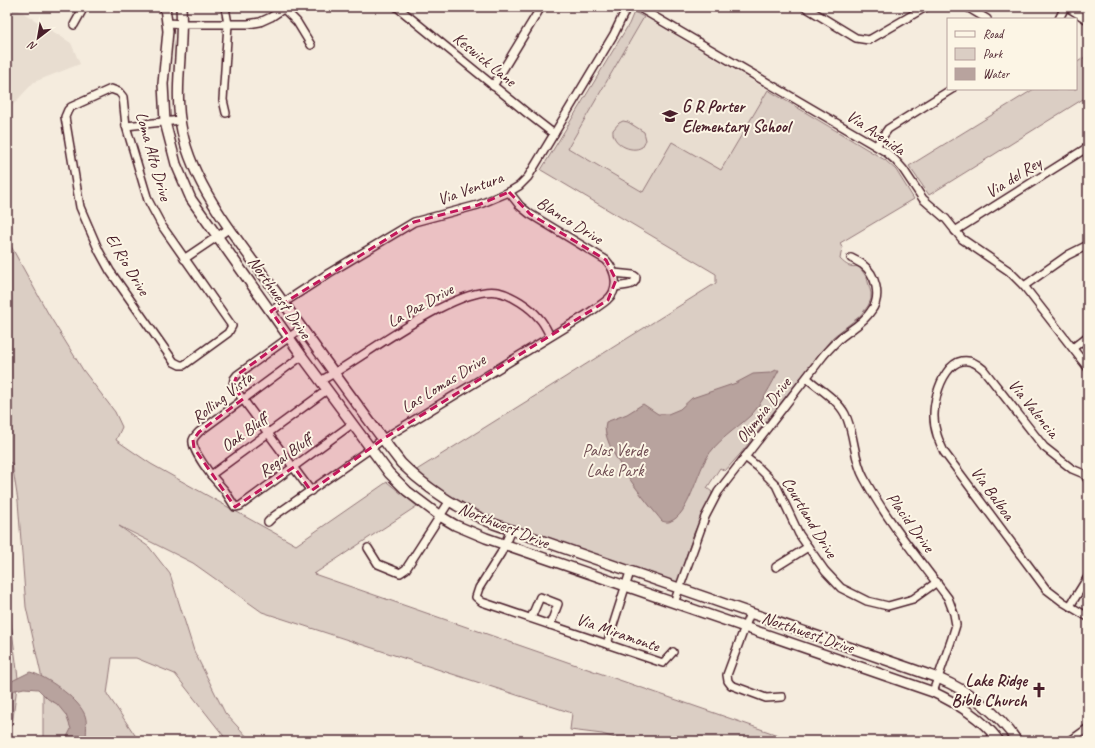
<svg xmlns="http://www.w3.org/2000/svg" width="1095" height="748" font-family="Caveat,sans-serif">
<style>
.built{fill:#e8ddd0}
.green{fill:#dbcec4;stroke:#927678}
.water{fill:#b8a39e;stroke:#8c6e70}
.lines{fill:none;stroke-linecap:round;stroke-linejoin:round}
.minor-casing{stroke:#4a1f2b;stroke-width:10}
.major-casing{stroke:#4a1f2b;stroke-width:12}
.minor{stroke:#fcf5e5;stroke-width:7}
.major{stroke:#fcf5e5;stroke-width:9}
.marked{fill:#c2185b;fill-opacity:0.2;stroke:#c2185b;stroke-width:3;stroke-dasharray:8 5;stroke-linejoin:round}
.labels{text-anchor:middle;stroke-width:4;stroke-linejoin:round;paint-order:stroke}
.street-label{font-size:17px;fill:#4a1f2b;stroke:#fcf5e5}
.poi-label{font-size:17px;font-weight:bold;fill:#4a1f2b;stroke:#fcf5e5;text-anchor:start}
.park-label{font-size:17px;fill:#6e4b51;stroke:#fcf5e5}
</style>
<rect width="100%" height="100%" fill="#f5ecde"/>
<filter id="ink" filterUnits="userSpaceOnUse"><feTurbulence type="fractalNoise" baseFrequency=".025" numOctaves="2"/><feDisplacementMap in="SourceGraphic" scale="8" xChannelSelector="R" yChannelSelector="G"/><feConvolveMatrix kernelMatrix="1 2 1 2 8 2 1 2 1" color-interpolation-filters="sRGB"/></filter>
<g filter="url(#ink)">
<g class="built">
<polygon points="7,7 14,7 71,43 80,64 34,82 7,111"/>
<polygon points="644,17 768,90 721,171 643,192 568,148"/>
</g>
<g class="green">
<path d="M 634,12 L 644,17 L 568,148 L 643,192 L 672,142 L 721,170 L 768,90 L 885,160 L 896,170 L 914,199 L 840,243 L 842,248 L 840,259 C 846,265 850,268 859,266 L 867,278 L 871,293 L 871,299 L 868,306 L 860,316 L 833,337 L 741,453 L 725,471 L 720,468 L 707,488 L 712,492 L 711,497 L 694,533 L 678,581 L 671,583 L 500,523 L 463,507 L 433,488 L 415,471 L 716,283 L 716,274 L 541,170 L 629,24 Z"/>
<polygon points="1088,55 1088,96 929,195 909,166 1034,89 1076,89 1076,63"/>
<path d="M 623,121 L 628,122 L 644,132 L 646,140 L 642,147 C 631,154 611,143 613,130 L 619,123 Z"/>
<polygon points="7,239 49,315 83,370 115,412 122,427 116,440 151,464 296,545 387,482 417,506 314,574 795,741 625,741 602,734 570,730 572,713 262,612 193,563 119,526 149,547 170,574 194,651 225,713 251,741 226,741 223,735 175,674 136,658 112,658 107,694 139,741 43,741 43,683 26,607 18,501 12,463 7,463"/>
<polygon points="7,591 18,678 12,726 7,723"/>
</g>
<g class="water">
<path d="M 776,370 L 779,370 C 773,382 759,408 750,416 C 735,430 716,441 706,459 C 697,474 688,515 671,521 C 668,523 665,522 662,521 C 648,504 598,444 606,422 L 627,414 L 643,404 L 658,414 L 668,414 L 680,409 L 692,398 L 736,383 L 753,374 L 770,373 Z"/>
<path d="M 30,672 C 46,676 77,698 84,713 C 88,721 86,732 86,741 L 65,741 L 71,729 L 66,715 L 57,704 L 48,699 L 38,689 L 24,688 L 7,692 L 7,680 L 12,681 Z"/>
</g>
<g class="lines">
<defs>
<g id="minor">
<polyline points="225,7 228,24 223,100 226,113"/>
<polyline points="397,7 527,113 554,134"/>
<polyline points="638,7 886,152 895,160 903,169 923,199 946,219 962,239 1009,271 1024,286 1088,368"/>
<polyline points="805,7 856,38 869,40 926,7"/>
<polyline points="967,7 987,19"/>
<polyline points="284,9 297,22 311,45"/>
<polyline points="1059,19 1065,7"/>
<polyline points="168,23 183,24 248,24 260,22 271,17 286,7"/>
<polyline points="74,25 84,7"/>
<polyline points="493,86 541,7"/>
<polygon points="111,89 119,92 123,97 126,126 148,200 162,226 232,326 228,333 184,365 180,365 174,362 110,271 99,251 80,207 65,117 68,110 71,107"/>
<polyline points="126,126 181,120"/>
<polyline points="876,146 888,129 952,89"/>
<polyline points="955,231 1085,149 1088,149"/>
<polyline points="184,259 230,228"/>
<path d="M 614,273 L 633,275 L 636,277 C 636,287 623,285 615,287"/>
<polyline points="1024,286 1068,255 1088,245"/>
<polyline points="271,311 329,273 414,222 478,205 509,192 519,186 528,177 554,134 614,34 627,7"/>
<polyline points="302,328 237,375 234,379 233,386 311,491"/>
<polyline points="1073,348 1088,336"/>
<polyline points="1081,359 1088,354"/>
<path d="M 807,378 C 819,389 837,399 845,414 C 855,433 853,459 864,478 C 887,521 919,559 948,598 L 954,614 L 956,625 L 951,641 L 933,692"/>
<path d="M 320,381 C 361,360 456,284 498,292 C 512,295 530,307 539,318 C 544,323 547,330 550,336"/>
<polyline points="327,390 211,475 225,491 235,507 240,506 352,424"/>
<polyline points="745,457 758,467 776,485 799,534 825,571 841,588 867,601 888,606 913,599 937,582"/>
<path d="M 211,475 C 206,468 191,448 193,440 C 194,437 197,434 199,432 L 302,356"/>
<path d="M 1088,480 L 1084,474 L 1072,469 L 1044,447 L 983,369 C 952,341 933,391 934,417 C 934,430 939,441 944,452 L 1046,589 L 1063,602 L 1088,617"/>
<path d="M 268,522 L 274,516 L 370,449 L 383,439 L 586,315 C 593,310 601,305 607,300 C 620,289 616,271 606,260 L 530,214 L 520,206 L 509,192"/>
<polyline points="511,530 501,553 479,588 476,597 482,602 663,663 673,652"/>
<polyline points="368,548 378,564 400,573 406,569 449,502"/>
<polyline points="776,567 808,547"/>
<path d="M 674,603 L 705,517 L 718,492 L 823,356 C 828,350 833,345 838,340 C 849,330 863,324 871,311 C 882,297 876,274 862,264 C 859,262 855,260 851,258"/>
<polyline points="1070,606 1088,577"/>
<polyline points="750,613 727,675 728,681 731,685 766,698 782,697"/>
<polyline points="531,618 540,597 558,604 550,625"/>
<polyline points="607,644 630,572"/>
<polyline points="1070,741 1088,728"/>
</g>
<g id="major">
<path d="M 165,7 L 168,31 L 163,84 L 165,122 L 176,164 L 191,199 L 302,356 L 389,473 L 407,491 L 440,516 L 455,525 L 486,538 L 933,692 C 958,704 982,718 999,741"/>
<path d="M 181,7 C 184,48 173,90 182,131 C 195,193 247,251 283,302 C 322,356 360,410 401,463 C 429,491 458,509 494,524 L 938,678 C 971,692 997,712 1017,741"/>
<polyline points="1069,7 1088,19"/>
</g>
</defs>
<use href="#minor" class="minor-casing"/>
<use href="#major" class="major-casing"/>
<use href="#minor" class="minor"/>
<use href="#major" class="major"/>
</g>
</g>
<path class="marked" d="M 509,192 L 530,214 L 606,260 L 616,280 L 608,300 L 383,439 L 311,491 L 294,467 L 235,507 L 194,448 L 193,440 L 199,432 L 243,399 L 233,386 L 237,375 L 289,337 L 271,311 L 414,222 L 478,205 Z"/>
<defs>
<symbol id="school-bare" viewBox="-9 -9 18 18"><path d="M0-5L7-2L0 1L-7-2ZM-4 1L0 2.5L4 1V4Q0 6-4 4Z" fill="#4a1f2b" stroke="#fcf5e5" stroke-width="2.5" paint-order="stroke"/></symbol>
<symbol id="church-bare" viewBox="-9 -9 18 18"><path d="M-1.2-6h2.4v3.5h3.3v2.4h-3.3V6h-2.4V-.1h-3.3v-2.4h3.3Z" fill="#4a1f2b" stroke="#fcf5e5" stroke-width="2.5" paint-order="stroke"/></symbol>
</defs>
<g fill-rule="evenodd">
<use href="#school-bare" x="659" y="105" width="22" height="22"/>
<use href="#church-bare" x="1028" y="679" width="22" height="22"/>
</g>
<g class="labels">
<g class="street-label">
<text transform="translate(485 59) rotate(39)" y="6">Keswick Lane</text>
<text transform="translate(876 132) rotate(34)" y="6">Via Avenida</text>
<text transform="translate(154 156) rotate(74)" y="6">Loma Alto Drive</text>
<text transform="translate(1013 177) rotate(-32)" y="6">Via del Rey</text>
<text transform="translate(470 188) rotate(-20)" y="6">Via Ventura</text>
<text transform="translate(570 220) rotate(32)" y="6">Blanco Drive</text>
<text transform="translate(128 264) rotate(59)" y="6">El Rio Drive</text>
<text transform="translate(280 297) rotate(55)" y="6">Northwest Drive</text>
<text transform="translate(420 305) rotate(-29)" y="6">La Paz Drive</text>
<text transform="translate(443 383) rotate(-32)" y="6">Las Lomas Drive</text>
<text transform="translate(222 397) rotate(-38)" y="6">Rolling Vista</text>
<text transform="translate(1034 408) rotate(51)" y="6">Via Valencia</text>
<text transform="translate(763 410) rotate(-52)" y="6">Olympia Drive</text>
<text transform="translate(244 432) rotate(-36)" y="6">Oak Bluff</text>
<text transform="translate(285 455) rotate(-36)" y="6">Regal Bluff</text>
<text transform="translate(993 493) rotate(54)" y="6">Via Balboa</text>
<text transform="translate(810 517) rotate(59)" y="6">Courtland Drive</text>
<text transform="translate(911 522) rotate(54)" y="6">Placid Drive</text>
<text transform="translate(504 525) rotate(22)" y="6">Northwest Drive</text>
<text transform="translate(618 632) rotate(19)" y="6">Via Miramonte</text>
<text transform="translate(808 632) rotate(19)" y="6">Northwest Drive</text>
</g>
<g class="poi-label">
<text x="682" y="112">G R Porter<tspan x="682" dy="20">Elementary School</tspan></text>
<text x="1027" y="686" text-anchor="end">Lake Ridge<tspan x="1027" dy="20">Bible Church</tspan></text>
</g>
<g class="park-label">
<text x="615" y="456">Palos Verde<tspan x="615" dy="20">Lake Park</tspan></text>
</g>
</g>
<rect width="1095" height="748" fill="none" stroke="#fcf5e5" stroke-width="24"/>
<rect x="12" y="12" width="1071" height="724" fill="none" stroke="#4a1f2b" stroke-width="1.5" filter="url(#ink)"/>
<rect x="947" y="18" width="130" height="72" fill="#fcf5e5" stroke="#b59f9b"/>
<rect x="955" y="31" width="20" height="6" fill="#fcf5e5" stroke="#b59f9b"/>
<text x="983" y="38" font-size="12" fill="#4a1f2b">Road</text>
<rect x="955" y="48" width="20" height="12" fill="#dbcec4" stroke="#b59f9b"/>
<text x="983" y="58" font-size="12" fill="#4a1f2b">Park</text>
<rect x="955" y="68" width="20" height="12" fill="#b8a39e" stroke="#b59f9b"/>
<text x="983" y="78" font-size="12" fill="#4a1f2b">Water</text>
<g transform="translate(38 38) rotate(211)" stroke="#fcf5e5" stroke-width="3" paint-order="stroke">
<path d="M0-3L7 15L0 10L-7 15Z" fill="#4a1f2b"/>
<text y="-6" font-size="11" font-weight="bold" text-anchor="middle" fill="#4a1f2b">N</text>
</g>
</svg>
